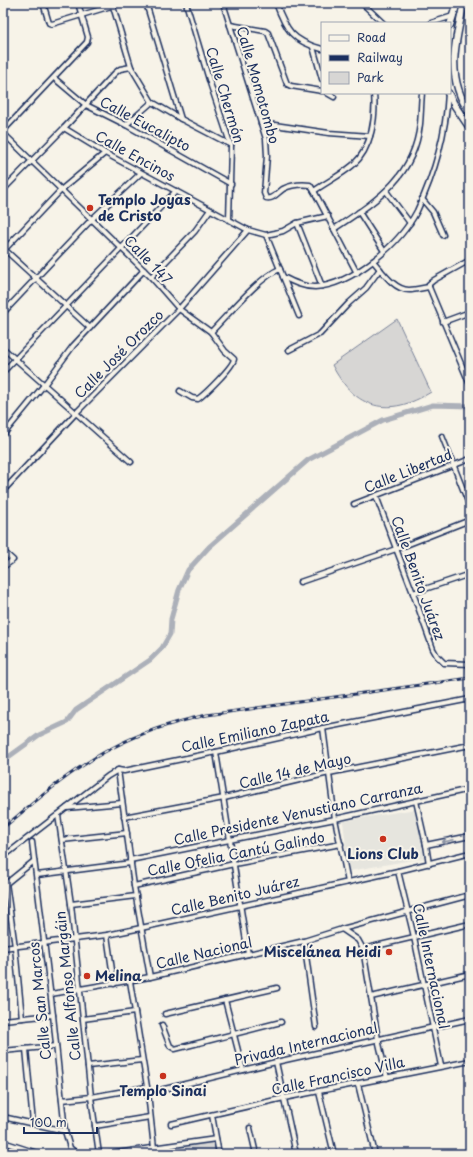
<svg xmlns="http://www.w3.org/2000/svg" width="473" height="1157" font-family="'Playpen Sans',sans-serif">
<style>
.built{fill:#e6e5de}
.green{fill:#d7d6d4;stroke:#798299}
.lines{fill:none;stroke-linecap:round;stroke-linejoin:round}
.canal{stroke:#acb0b9;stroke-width:5}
.minor-casing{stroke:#1b2f5e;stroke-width:7}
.primary-casing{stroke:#1b2f5e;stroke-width:9}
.minor{stroke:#f7f3e8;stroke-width:4}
.primary{stroke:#f7f3e8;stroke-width:6}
.rail-casing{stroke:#1b2f5e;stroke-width:3}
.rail{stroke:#f7f3e8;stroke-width:1.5;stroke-dasharray:4.5;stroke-linecap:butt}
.oneway{stroke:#8991a3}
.poi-dot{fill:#c8321e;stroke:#f7f3e8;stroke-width:1.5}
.labels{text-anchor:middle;stroke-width:4;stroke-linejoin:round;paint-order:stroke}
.street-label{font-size:14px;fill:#1b2f5e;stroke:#f7f3e8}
.poi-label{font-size:14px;font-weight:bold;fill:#1b2f5e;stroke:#f7f3e8;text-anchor:start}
</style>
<rect width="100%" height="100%" fill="#f7f3e8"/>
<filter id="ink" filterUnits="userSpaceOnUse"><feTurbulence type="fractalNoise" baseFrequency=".025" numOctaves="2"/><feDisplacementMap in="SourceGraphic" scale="8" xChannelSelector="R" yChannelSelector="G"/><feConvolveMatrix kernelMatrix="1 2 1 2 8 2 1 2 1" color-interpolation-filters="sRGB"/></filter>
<g filter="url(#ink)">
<polygon class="built" points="416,809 424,858 349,871 343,821"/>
<g class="green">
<path d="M 397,319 L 431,392 C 389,418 355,410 332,365 Z"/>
<polygon points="213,1139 216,1154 173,1154 171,1144"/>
</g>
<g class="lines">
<polyline class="canal" points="3,766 7,758 39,735 67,722 76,710 150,660 162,648 170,634 171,619 179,590 188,570 209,547 308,460 383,420 433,405 470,406"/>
<defs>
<g id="minor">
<polyline points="43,3 49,23 52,24 121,3"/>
<polyline points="112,3 131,67 152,102 181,119 231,145"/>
<polyline points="146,3 181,119"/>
<polyline points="186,3 210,83 231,146 229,220"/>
<path d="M 223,3 L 266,139 L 267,156 L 264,193 L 266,198 C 273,200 277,193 283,189 C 291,185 301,184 310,185 L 314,191 C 327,182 341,175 353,165 C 372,148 376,117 374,93"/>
<path d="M 276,3 C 286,30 292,41 322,49"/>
<polyline points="362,3 383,23"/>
<polyline points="431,23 453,16"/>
<polyline points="230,25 265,31 268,33 287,84 291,86 322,91"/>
<polyline points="313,47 322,79"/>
<polyline points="54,78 86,105 126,125 231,184"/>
<polyline points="327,93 334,97"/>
<polyline points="261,123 329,133 370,136"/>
<polyline points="126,125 152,102"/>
<polyline points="64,128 105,153 248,230 266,235 275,233 283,231 297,223 328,216"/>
<polyline points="3,131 87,42 88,37 78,3"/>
<path d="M 3,133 L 151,277 L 179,309 L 211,332 L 225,351 L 234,359 C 233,367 205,394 198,399 L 192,398 L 180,391"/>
<polyline points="3,190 64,128 115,73 120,69 131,67"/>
<polyline points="314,191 357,273"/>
<polyline points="386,191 410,223"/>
<polyline points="422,199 433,212 443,235"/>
<polyline points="359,212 384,251"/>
<polyline points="297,223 322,286"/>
<path d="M 334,229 C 376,201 414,178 420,124 C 421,114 421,103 422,93"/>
<polyline points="266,235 299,316"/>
<polyline points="3,248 90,328"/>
<polyline points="3,251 62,189 105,153"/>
<path d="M 373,261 C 382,271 394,290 409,290 C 416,290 422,288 429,287"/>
<polyline points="151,277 195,231 210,210"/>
<path d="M 283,277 C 293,282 303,287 315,287 C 352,285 400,244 417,211 C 434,175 446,133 448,93"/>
<polyline points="429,287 470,385"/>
<polyline points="429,287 429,284 434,280 470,260"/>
<polyline points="3,313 92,219 141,173"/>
<polyline points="443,322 470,312"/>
<path d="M 211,332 C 228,315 260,276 280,269"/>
<polyline points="3,348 131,462"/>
<polyline points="289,350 320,334 349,303 366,288 380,269"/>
<polyline points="3,372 176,191"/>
<polyline points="3,435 44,385 73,346 144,270"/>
<polyline points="442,436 470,507"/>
<polyline points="3,491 76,413 179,309 248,230"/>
<polyline points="376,496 413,593 433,649 437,656 444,663 470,664"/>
<polyline points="354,504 470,459"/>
<polyline points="3,551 13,560 3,567"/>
<polyline points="300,582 396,549 470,520"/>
<polyline points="413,593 470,574"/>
<polyline points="469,664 470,673"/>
<polyline points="323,728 335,819 348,882"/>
<polyline points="216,752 248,954"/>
<polyline points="118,770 134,886 150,977"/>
<polyline points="416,801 426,845 429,864"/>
<polyline points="67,808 122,803"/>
<polyline points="58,815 71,904 91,1097 99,1154"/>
<polyline points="124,817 224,798 329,773 470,745"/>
<polyline points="62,840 127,833"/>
<polyline points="32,842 53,1015 65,1131 70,1148 77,1154"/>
<polyline points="426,845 470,836"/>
<polyline points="3,857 108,776 118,770 124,771 216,752 323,728 470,699"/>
<polyline points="130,860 335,819 470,789"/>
<polyline points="398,871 414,937 441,1066"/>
<polyline points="37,875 131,863"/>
<polyline points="6,883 15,947 22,1018"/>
<polyline points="3,886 34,861"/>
<polyline points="134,886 234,864 341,844"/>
<polyline points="71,904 136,896"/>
<polyline points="342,929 470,895"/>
<polyline points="107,935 114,984"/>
<polyline points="304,941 316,1027"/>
<polyline points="3,948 107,935 141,928 398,871 470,853"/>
<polyline points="363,949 470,924"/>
<polyline points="130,981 148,1093 154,1148"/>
<polyline points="51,994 150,977 304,941 342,929 358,940 363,949 378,1039 387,1078"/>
<polyline points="371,997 470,974"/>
<polyline points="225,1000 243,1070"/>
<polyline points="165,1014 277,988"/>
<polyline points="83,1019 135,1012"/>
<polyline points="3,1020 53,1015"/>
<polyline points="162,1025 170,1046 175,1049 281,1022"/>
<polyline points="26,1049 33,1123"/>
<polyline points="3,1051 56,1046"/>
<polyline points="276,1062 296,1154"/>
<polyline points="88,1066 142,1060"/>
<polyline points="358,1084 375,1154"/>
<polyline points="319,1092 334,1154"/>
<polyline points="148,1093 276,1062 470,1019"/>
<polyline points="62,1100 91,1097 147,1087"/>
<polyline points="3,1114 4,1128"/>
<polyline points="212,1115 219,1154"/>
<polyline points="3,1117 65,1131"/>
<polyline points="171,1124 284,1098 470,1061"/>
<polyline points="95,1126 150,1117"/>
<polyline points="250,1128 256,1154"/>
<polyline points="3,1142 40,1154"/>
<polyline points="169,1146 171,1154"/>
<polyline points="109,1154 216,1139"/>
</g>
<g id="primary">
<path d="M 464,3 C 455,43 445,77 470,113"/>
<polyline points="450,25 457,3"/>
<polyline points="448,93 455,106 470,128"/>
</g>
</defs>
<use href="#minor" class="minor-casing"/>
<use href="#primary" class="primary-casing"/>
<use href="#minor" class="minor"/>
<use href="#primary" class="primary"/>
<defs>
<path id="rail" d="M 3,828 C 38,799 72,769 112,748 C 142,732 174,722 207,715 L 470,678"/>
</defs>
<use href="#rail" class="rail-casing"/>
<use href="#rail" class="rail"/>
</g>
<defs><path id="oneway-shaft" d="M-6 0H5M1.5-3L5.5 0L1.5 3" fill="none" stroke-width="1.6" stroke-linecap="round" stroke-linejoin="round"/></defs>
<use class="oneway" href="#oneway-shaft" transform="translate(448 841) rotate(168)"/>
</g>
<g class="poi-dot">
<circle cx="90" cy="208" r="4"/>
<circle cx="383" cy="839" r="4"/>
<circle cx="389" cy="952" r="4"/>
<circle cx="87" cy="976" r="4"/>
<circle cx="163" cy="1076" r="4"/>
</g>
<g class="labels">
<g class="street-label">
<text transform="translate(258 85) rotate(74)" y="5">Calle Momotombo</text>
<text transform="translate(225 95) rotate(73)" y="5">Calle Chermón</text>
<text transform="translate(145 124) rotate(28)" y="5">Calle Eucalipto</text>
<text transform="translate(135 156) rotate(29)" y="5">Calle Encinos</text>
<text transform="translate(148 260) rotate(46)" y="5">Calle 147</text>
<text transform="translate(119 354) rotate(-45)" y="5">Calle José Orozco</text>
<text transform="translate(408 471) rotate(-22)" y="5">Calle Libertad</text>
<text transform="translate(418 578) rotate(70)" y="5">Calle Benito Juárez</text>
<text transform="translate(255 732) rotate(-12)" y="5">Calle Emiliano Zapata</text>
<text transform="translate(295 771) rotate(-13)" y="5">Calle 14 de Mayo</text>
<text transform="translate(298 814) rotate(-12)" y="5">Calle Presidente Venustiano Carranza</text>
<text transform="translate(236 854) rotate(-11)" y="5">Calle Ofelia Cantú Galindo</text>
<text transform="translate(235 896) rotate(-13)" y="5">Calle Benito Juárez</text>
<text transform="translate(204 953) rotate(-13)" y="5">Calle Nacional</text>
<text transform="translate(431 966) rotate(78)" y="5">Calle Internacional</text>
<text transform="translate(68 986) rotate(-96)" y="5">Calle Alfonso Margáin</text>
<text transform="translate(40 1001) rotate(-96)" y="5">Calle San Marcos</text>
<text transform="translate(306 1044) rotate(-13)" y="5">Privada Internacional</text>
<text transform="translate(338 1076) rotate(-12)" y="5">Calle Francisco Villa</text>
</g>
<g class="poi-label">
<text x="98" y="205">Templo Joyas<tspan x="98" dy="16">de Cristo</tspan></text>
<text x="383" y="859" text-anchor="middle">Lions Club</text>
<text x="381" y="957" text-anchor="end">Miscelánea Heidi</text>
<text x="95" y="981">Melina</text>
<text x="163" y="1096" text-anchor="middle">Templo Sinai</text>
</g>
</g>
<rect width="473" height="1157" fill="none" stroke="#f7f3e8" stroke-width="16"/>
<rect x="8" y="8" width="457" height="1141" fill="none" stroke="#1b2f5e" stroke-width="1.5" filter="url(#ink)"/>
<rect x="321" y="22" width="130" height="72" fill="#f7f3e8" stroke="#9fa5b1"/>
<rect x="329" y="35" width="20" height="6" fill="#f7f3e8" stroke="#9fa5b1"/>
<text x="357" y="42" font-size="12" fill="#1b2f5e">Road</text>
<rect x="329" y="55" width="20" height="6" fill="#1b2f5e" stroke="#9fa5b1"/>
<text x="357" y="62" font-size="12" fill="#1b2f5e">Railway</text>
<rect x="329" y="72" width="20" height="12" fill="#d7d6d4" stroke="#9fa5b1"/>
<text x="357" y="82" font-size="12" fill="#1b2f5e">Park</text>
<path d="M24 1127v6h73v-6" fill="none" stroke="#1b2f5e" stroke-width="2"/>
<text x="30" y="1127" font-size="12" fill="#1b2f5e" stroke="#f7f3e8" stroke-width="3" paint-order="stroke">100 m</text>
</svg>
